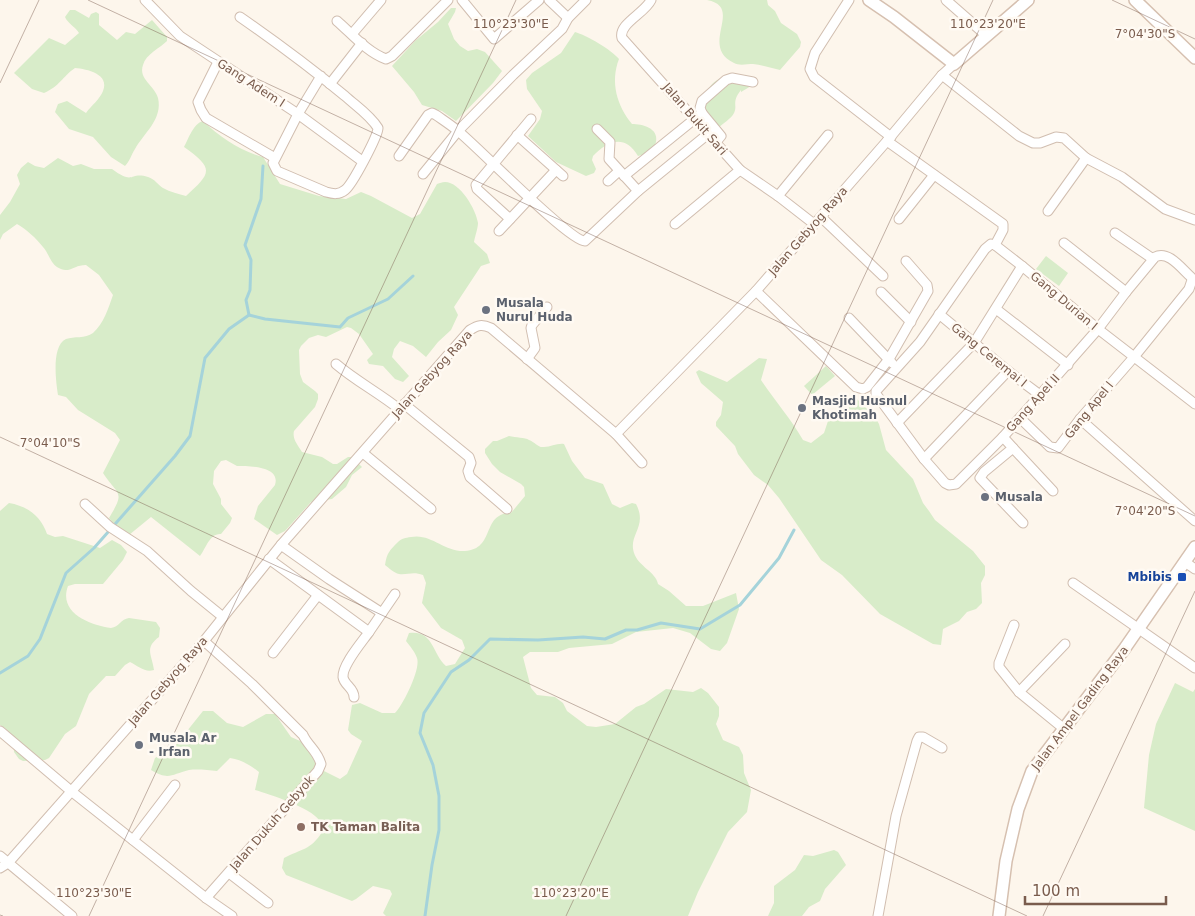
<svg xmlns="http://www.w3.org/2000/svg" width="1195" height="916" font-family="'DejaVu Sans',sans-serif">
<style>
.green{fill:#d8ecc9}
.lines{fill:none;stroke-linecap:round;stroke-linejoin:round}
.stream{stroke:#a5d3da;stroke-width:3}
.minor-casing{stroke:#d1beb0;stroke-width:11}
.secondary-casing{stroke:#d6c0b0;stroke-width:14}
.minor{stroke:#fff;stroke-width:9}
.secondary{stroke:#fff;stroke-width:11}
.ticks{fill:none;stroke:#7a5c4d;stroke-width:1;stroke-opacity:0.45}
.worship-dot{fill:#6b7280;stroke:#fffaf3;stroke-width:2}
.transit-dot{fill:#1a4fb4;stroke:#fffaf3;stroke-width:2}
.education-dot{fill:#8d6e63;stroke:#fffaf3;stroke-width:2}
.labels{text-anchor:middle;stroke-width:5;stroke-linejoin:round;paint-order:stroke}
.street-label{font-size:12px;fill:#7a5c4d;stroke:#fffaf3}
.worship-label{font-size:12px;font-weight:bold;fill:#5b616d;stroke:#fffaf3;text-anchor:start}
.transit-label{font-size:12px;font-weight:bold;fill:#164399;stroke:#fffaf3;text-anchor:end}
.education-label{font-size:12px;font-weight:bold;fill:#785e54;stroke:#fffaf3;text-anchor:start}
.ticks-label{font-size:12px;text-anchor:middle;fill:#7a5c4d;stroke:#fffaf3;stroke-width:5;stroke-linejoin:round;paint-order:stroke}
</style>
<rect width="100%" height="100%" fill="#fdf6ec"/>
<g class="green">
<path d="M 707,0 L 767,0 L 768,5 L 775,11 L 781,23 L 797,34 L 801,42 L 800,47 L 780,70 C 771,68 762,65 753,64 C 747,64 739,66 734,63 C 698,46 745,7 707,0 Z"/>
<polygon points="451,8 456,8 455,12 448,24 454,39 460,46 468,51 477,49 485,52 502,71 493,83 456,121 442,111 422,105 414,92 392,66 415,41 438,22"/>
<path d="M 70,10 L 75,10 L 89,18 L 91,14 L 96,12 L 99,14 L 99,25 L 117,40 L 126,32 L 135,34 L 152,20 L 167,37 L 167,41 C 160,48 146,54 143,65 C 138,79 155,86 158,98 C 163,119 144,133 135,149 C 131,155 130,161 125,166 L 111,157 L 93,137 L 69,129 L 55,112 L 58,104 L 67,101 L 86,113 C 91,106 100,99 103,91 C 110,74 87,69 75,68 C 62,77 60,86 44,93 L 32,89 L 14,73 L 49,38 L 65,45 L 79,33 C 76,27 68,24 65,17 Z"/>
<path d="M 575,32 C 586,35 612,50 619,59 C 610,82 617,106 632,124 C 642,124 659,128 656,142 C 655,146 651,150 649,153 L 638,156 C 625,134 608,140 593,156 L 592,160 L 596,169 L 594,173 L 586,176 L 556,162 L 528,136 L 540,119 L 542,111 L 527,89 L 526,80 L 532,73 L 561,53 Z"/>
<path d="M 723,78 L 751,86 L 741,92 L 741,90 C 731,102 738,106 734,113 C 731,119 723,123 718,128 C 715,124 710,120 707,115 C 700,103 708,80 723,78 Z"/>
<path d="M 203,121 C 220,137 240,151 263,157 L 280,184 L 319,196 L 346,199 L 361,192 L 371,196 L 412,218 L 420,214 L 437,184 C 440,183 442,182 445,182 C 460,182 476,209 478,223 C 478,228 475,236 474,242 L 487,254 L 490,263 L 481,266 L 454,307 L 458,315 L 451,330 L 438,342 L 426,357 L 413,346 L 400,341 L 394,349 L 392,357 L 409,376 L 403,382 L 395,379 L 383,366 L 369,364 L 367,360 L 373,354 L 359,334 L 351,328 L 347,327 L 326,337 L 318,335 L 309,338 L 301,346 L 299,350 L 300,374 L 303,382 L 315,391 L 318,394 L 318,399 L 315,407 L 294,431 C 292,439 298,445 302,452 L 322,457 L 333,464 L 337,464 L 348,457 L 352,457 L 362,467 L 352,475 L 346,487 L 332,499 L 311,502 L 285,531 L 277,535 L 254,519 L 258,506 L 275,485 C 281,466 249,466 237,466 L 226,460 L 221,461 L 214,471 L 213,484 L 221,499 L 221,504 L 232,518 L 230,523 L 221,534 C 210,533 206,548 200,556 L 151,517 L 129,535 L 120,531 L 109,518 C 126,490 118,496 103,473 L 120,440 L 115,433 L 78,410 L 66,397 L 58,395 C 56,382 51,346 66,339 C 74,336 85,339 93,333 C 104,323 108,309 113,295 L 99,275 L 86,265 C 77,265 73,269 68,270 C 51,270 51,256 43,247 C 36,238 27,230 17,224 L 3,234 L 0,240 L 0,215 L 10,202 L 20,184 L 17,175 L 21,168 L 28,162 L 35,166 L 44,168 L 58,158 L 73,166 L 81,164 L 94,169 L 112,169 C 135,186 129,171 148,177 C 155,179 158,185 163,188 C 170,192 179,194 186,196 C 211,173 215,169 184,147 C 189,138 193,124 203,121 Z"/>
<polygon points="1046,256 1068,273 1059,286 1036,269"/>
<path d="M 759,358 L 767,359 L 761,380 C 775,401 791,419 803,440 L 811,443 L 824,433 L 828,421 L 857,399 L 875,417 L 879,424 L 886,450 L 913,479 L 923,503 L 929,511 L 935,520 L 973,551 L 985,566 L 985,575 L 981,583 L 982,603 L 976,609 L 967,612 L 959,621 L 943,629 L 941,645 L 933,644 L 880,614 L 842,575 L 821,560 L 779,498 L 768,485 L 754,475 L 738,454 L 735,446 L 716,426 L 716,422 L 721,415 L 723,402 L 701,383 L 696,372 L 699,370 L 727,382 Z"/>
<polygon points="826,366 835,376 812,395 804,386"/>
<path d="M 509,436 C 516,438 525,437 529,440 C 535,442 538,448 544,447 C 551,447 557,443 564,444 L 572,461 L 585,478 L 603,484 L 612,504 L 620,508 L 632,503 L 636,504 C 648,527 628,534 634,553 C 638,566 656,572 658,584 L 669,591 L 686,606 L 703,606 L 736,593 L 739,609 L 727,643 L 720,651 L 711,649 L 690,633 L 673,628 L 636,632 L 612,644 L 569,648 L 558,652 L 530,652 L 523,657 L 531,688 L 537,695 L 555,697 L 563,703 L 567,711 L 587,726 L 596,727 L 615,724 L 636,707 L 644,704 L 666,689 L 693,692 L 701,688 L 708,693 L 719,707 L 719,716 L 716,724 L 723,740 L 739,747 L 743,755 L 744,773 L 751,790 L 747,812 L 728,832 L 698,892 L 688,916 L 386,916 L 383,913 L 392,894 L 390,890 L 373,886 L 356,899 L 352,901 L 286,875 L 282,868 L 284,858 C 301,849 311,850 322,832 C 321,828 320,824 319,820 C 311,808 269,794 255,790 L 259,772 C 250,765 242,760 230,758 L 217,771 C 208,770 197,769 189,770 C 172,774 169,781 151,770 L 155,758 L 175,746 L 203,711 L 213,711 L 227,723 L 243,727 L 266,714 L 275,714 L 291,737 L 316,748 L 320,769 L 340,779 L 347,774 L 362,741 L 351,734 L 348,730 L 352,705 L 360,703 L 382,713 L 395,713 C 403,705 421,669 417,658 C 415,652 410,646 406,641 L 409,633 C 434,630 432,654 446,666 L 455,664 L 465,648 L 462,640 L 441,628 L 422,603 L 426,583 L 423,575 C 413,571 408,575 399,574 C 394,573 389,568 385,565 C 387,553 389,551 398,542 C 402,538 405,538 411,537 C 431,533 444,552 465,551 C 496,549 481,513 511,513 L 525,496 L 524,487 L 521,484 L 500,472 L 492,464 L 485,453 L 485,449 L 493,441 L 497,441 Z"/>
<path d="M 9,503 C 27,506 41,516 47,534 L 55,537 L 63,536 L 100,548 L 112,540 L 121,545 L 127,552 L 123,560 L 103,584 L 75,584 L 68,586 C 58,613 90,625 111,628 C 119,627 121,619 129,618 L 156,622 L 160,628 L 159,637 C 144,648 152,655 154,670 C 145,673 138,666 130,662 L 125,665 L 115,676 L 106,676 L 89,694 L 76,726 L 65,734 L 49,758 L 45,760 L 23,761 L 19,759 L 14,752 L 13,738 L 5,728 L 0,725 L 0,511 Z"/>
<polygon points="1175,683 1193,692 1195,689 1195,831 1144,808 1149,755 1156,724"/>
<polygon points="834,850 838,852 846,865 825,889 820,901 809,907 802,916 768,916 774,903 774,886 795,870 804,855 813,856"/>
</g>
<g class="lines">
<g class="stream">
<polyline points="249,315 246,300 250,290 251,260 245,245 261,199 263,166"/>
<polyline points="0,673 28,656 40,639 66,573 94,548 175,456 190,436 205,358 229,329 249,315 265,319 340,327 348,318 388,299 413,276"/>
<polyline points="425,916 432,865 439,830 439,796 433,765 420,733 424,713 451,672 469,660 490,639 538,640 583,637 605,639 626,630 637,630 661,623 700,629 740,605 779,558 794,530"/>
</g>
<defs>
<g id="minor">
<polyline points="145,0 180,36 298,114 362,161"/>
<polyline points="462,0 494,39 539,0"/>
<polyline points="549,0 568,18"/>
<path d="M 651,0 C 645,13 618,24 622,38 L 740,170 L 778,196 L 814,224"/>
<polyline points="849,0 815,53 810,69 814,77 891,137"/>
<polyline points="946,0 987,36"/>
<path d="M 240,17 C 276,42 311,68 345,96 C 356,106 370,115 378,128 C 378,136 352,185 345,190 C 339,195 333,194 326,192 L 277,171 L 273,163 L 298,114 L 321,76"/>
<path d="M 337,21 C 352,34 367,52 386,59 L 392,56 L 448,0"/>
<polyline points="352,34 381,0"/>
<polyline points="218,62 198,102 201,110 206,118 275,158"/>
<polyline points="942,75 1019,136 1033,143 1040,143 1056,137 1064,138 1086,158 1122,177 1165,209 1195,220"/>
<polyline points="330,84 362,43"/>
<polyline points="702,113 721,136 715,143"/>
<polyline points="597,129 610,142 609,159 638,191"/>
<polyline points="517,135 563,176"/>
<polyline points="887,141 1003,224 1003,230 995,245"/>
<path d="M 399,156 L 428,115 L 432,113 L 436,115 C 443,120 451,125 458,131 C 478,147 569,241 585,241 L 638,191 L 708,134"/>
<polyline points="423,174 458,131 513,75 562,29 568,18 586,0"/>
<polyline points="624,176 702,113 700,108 702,101 726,80 732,78 753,82"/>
<polyline points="608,181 619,171"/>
<polyline points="778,196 828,135"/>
<polyline points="1048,211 1086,158"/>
<polyline points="821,217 883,276"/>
<polyline points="510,219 477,189 476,185 531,119"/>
<polyline points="899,219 934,175"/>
<polyline points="675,224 740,170"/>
<polyline points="499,231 556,170"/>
<polyline points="1115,233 1153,259"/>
<polyline points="1064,243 1126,292"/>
<polyline points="995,245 991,244 985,249 920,342 876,391 876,394 924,459 945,483 949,485 956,484 1003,437"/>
<polyline points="995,245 1022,266 1098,329 1195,404"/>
<polyline points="756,291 856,387 863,389 867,387 889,359 928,291 927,285 906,261"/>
<polyline points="881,292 911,322"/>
<polyline points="996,309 1068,365"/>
<polyline points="939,314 1008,371 1040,395"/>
<polyline points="849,318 892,363"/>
<polyline points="527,359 535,348 531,328 532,325 547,307"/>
<path d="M 336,364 C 356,381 379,393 399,409"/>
<polyline points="404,404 469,457 471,463 468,471 470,477 507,509"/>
<path d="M 1020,418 L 1050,447 L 1058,448 L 1080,419 L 1134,357 L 1189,289 L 1192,280 L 1191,277 C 1181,268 1168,250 1155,257 L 1126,292 L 1098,329 L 1003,437 L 1013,448 L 984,472 L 980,478 L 1023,523"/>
<polyline points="1080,419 1195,521"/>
<polyline points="897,423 974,343 1022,266"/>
<polyline points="616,434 642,463"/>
<polyline points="1013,448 1053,491"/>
<polyline points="363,453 431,509"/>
<polyline points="924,459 1008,371"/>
<polyline points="85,504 110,527 147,551 191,591 223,617"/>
<polyline points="281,545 329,579 382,613"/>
<path d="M 269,559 L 369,632 C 362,642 342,665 343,677 C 344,685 354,688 354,697"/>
<polyline points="1185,562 1195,569"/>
<polyline points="1073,583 1195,668"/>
<polyline points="1014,625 999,663 999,667 1019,692 1063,728"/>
<polyline points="369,632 395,594"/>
<path d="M 204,641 L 252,684 L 303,735 C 308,746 317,750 321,764 L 318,771 L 206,898"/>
<polyline points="273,653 318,595"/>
<polyline points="1019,692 1065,644"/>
<polyline points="0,731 71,791 206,898 232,916"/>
<polyline points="133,840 175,785"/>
<polyline points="0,856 72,916"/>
<path d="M 0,868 L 8,863 L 204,641 L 281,545 L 470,330 C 478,325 482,324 491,328 L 616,434 L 756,291 L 887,141 L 942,75 L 954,64"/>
<polyline points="229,873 268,903"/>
<polyline points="878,916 896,816 917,741 919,737 923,737 942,748"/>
</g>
<g id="secondary">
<polyline points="869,0 894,17 954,64 1028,0"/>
<polyline points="1135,0 1195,58"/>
<polyline points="999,916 1006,861 1018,809 1032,771 1125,648 1195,547"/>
</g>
</defs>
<use href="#minor" class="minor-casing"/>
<use href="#secondary" class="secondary-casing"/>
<use href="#minor" class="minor"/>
<use href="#secondary" class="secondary"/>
</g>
<path class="ticks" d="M 88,0 L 1195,516M 1112,0 L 1195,39M 0,83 L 39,0M 0,437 L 1027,916M 0,915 L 3,916M 89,916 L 516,0M 566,916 L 993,0M 1043,916 L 1195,591"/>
<g class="worship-dot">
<circle cx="486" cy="310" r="5"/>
<circle cx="802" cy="408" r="5"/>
<circle cx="985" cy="497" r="5"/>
<circle cx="139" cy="745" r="5"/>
</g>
<rect class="transit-dot" x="1177" y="572" width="10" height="10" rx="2.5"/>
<circle class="education-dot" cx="301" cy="827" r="5"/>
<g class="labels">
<g class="street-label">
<text transform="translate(251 83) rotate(33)" y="4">Gang Adem I</text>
<text transform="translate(695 119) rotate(49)" y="4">Jalan Bukit Sari</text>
<text transform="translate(808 231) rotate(-49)" y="4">Jalan Gebyog Raya</text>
<text transform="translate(1064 301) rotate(40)" y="4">Gang Durian I</text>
<text transform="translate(989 355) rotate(39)" y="4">Gang Ceremai I</text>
<text transform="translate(432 374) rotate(-48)" y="4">Jalan Gebyog Raya</text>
<text transform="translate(1033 403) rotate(-48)" y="4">Gang Apel II</text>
<text transform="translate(1089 410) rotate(-51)" y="4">Gang Apel I</text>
<text transform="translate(168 681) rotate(-49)" y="4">Jalan Gebyog Raya</text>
<text transform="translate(1080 708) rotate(-53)" y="4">Jalan Ampel Gading Raya</text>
<text transform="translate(272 823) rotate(-49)" y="4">Jalan Dukuh Gebyok</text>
</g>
<g class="worship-label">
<text x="496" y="307">Musala<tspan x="496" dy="14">Nurul Huda</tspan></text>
<text x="812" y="405">Masjid Husnul<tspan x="812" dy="14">Khotimah</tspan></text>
<text x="995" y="501">Musala</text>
<text x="149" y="742">Musala Ar<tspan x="149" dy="14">- Irfan</tspan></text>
</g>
<g class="transit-label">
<text x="1172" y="581">Mbibis</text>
</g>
<g class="education-label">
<text x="311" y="831">TK Taman Balita</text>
</g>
</g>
<g class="ticks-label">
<text x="511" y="28">110°23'30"E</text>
<text x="988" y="28">110°23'20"E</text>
<text x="1145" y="38">7°04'30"S</text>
<text x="50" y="447">7°04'10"S</text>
<text x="1145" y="515">7°04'20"S</text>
<text x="94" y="897">110°23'30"E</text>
<text x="571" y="897">110°23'20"E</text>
</g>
<path d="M1025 896v8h141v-8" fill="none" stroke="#7a5c4d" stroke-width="2.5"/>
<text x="1032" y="896" font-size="15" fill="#7a5c4d" stroke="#fffaf3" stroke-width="4" paint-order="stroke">100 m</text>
</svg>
